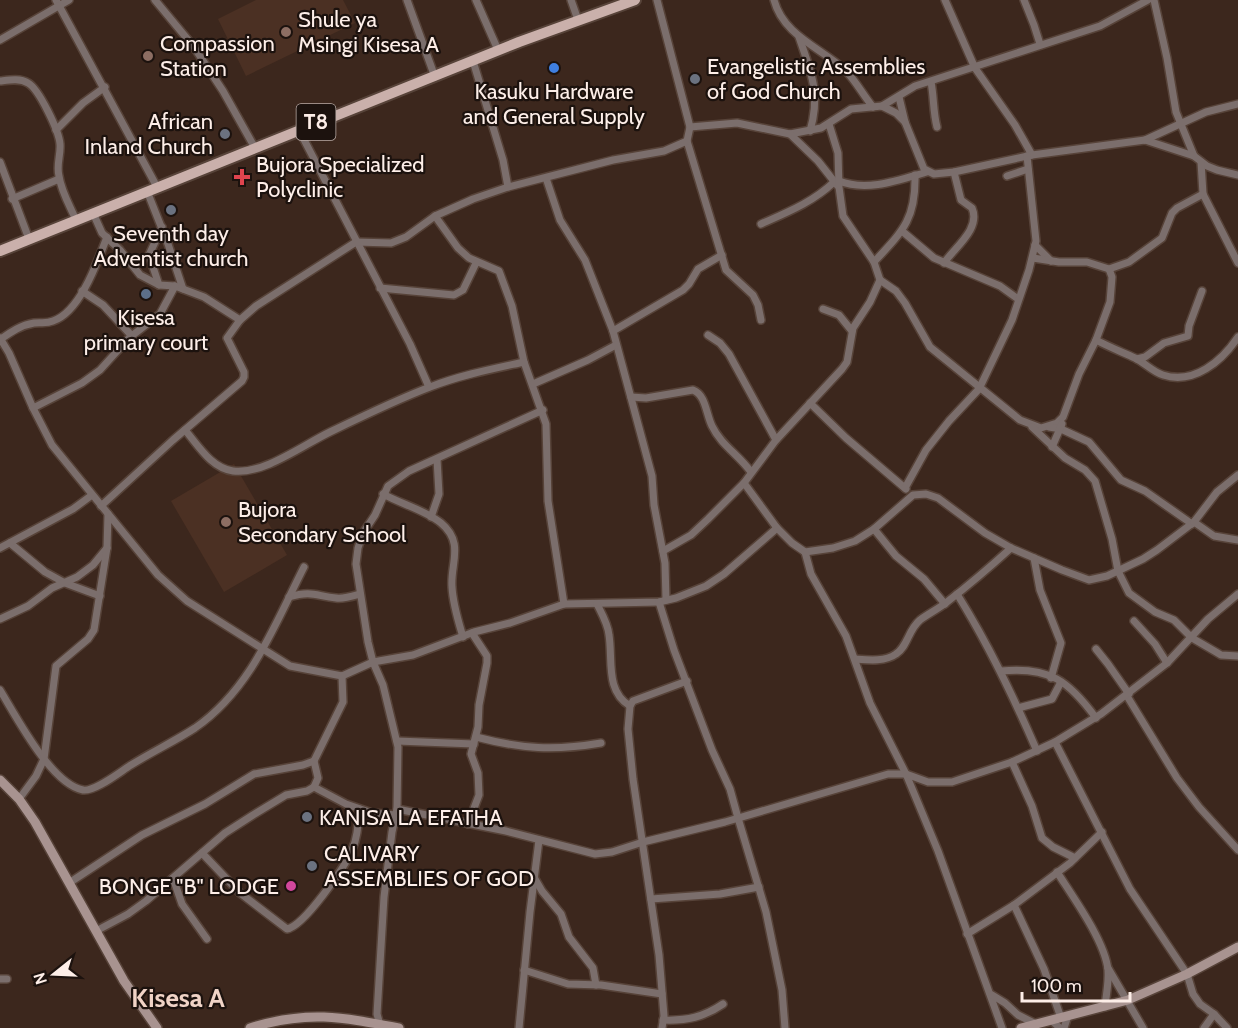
<svg xmlns="http://www.w3.org/2000/svg" width="1238" height="1028" font-family="Cabin,sans-serif">
<style>
.built{fill:#4b3023}
.lines{fill:none;stroke-linecap:round;stroke-linejoin:round}
.street-casing{stroke:#574339;stroke-width:10}
.secondary-casing{stroke:#574339;stroke-width:12}
.primary-casing{stroke:#574339;stroke-width:14}
.street{stroke:#7b6e6c;stroke-width:7}
.secondary{stroke:#a89390;stroke-width:9}
.primary{stroke:#cab0ab;stroke-width:10}
.education-dot{fill:#8d6e63;stroke:#1c120e;stroke-width:2}
.shop-dot{fill:#3f7fe0;stroke:#1c120e;stroke-width:2}
.worship-dot{fill:#6b7280;stroke:#1c120e;stroke-width:2}
.health-dot{fill:#e0444e;stroke:#1c120e;stroke-width:2}
.service-dot{fill:#5c6f8a;stroke:#1c120e;stroke-width:2}
.hotel-dot{fill:#d1479c;stroke:#1c120e;stroke-width:2}
.labels{text-anchor:middle;stroke-width:4.5;stroke-linejoin:round;paint-order:stroke}
.shield{fill:#1c120e;stroke:#baaca7;stroke-width:1.5}
.shield-label{font-size:21px;font-weight:bold;fill:#fdeee8}
.poi-label{font-size:22px;fill:#fdeee8;stroke:#1c120e;text-anchor:start}
.quarter-label{font-size:26px;font-weight:bold;fill:#f0d3c6;stroke:#1c120e}
</style>
<rect width="100%" height="100%" fill="#3c271d"/>
<g class="built">
<polygon points="256,0 343,0 355,23 246,76 218,19"/>
<polygon points="234,464 287,555 224,592 171,501"/>
</g>
<g class="lines">
<defs>
<g id="street">
<polyline points="56,0 157,187"/>
<polyline points="155,0 194,47 223,91 255,148"/>
<polyline points="407,0 435,77"/>
<polyline points="476,0 498,50"/>
<polyline points="571,0 578,20"/>
<path d="M 774,0 C 783,35 821,48 845,70 C 856,81 863,95 873,107"/>
<polyline points="945,0 975,68 1015,125 1032,155"/>
<polyline points="1024,0 1034,25 1040,44"/>
<polyline points="1154,0 1167,58 1176,112 1194,156"/>
<path d="M 799,37 C 811,72 821,94 810,131"/>
<polyline points="0,40 69,0"/>
<polyline points="473,61 503,160 508,187"/>
<path d="M 0,81 C 9,80 20,78 28,83 C 39,89 59,131 60,144 C 61,155 56,165 59,176 C 61,191 70,206 76,220"/>
<path d="M 931,82 C 934,97 933,112 937,127"/>
<polyline points="899,97 905,122"/>
<polyline points="882,106 915,86 1100,26 1148,0"/>
<polyline points="690,127 737,123 790,134 821,128 851,109 882,106 896,113 905,122 924,169 934,174 954,172 1032,155 1145,140 1194,156 1207,166 1217,170 1238,175"/>
<polyline points="56,130 83,103 105,87"/>
<polyline points="299,130 410,344 429,387"/>
<polyline points="790,134 818,161 837,185"/>
<polyline points="1145,140 1206,112 1238,104"/>
<polyline points="687,141 726,270 753,295 758,305 761,320"/>
<polyline points="0,162 29,239"/>
<polyline points="1201,162 1203,194 1238,263"/>
<polyline points="1007,176 1028,169"/>
<polyline points="546,178 560,220 585,260 613,331 652,476 654,505 665,563 666,600"/>
<path d="M 839,181 C 867,192 899,180 927,172"/>
<polyline points="147,191 168,244 183,289"/>
<polyline points="12,199 59,179"/>
<polyline points="93,213 102,233 120,250 140,275 159,285 175,286 204,297 240,320"/>
<polyline points="435,216 458,248 469,258 499,271 512,306 524,362 546,424 548,501 564,604"/>
<path d="M 761,224 C 788,212 813,202 834,182"/>
<polyline points="902,231 934,258 1000,286 1018,299"/>
<polyline points="1035,245 1051,261"/>
<path d="M 874,262 C 903,231 916,219 915,175"/>
<path d="M 944,263 C 955,247 981,229 972,208 L 961,200 L 954,172"/>
<polyline points="1109,269 1129,262 1162,238 1172,213 1177,208 1203,194"/>
<polyline points="880,280 896,291 905,303 930,347 1020,420 1041,428 1057,423 1063,417 1079,374 1096,340 1110,302 1112,277 1109,269 1087,262 1059,262 1033,258"/>
<polyline points="159,285 149,255 162,227"/>
<polyline points="380,288 454,295 463,290 476,263"/>
<polyline points="82,291 103,305 132,336"/>
<polyline points="823,309 839,315 852,331"/>
<polyline points="613,331 683,290 689,284 698,269 722,255"/>
<polyline points="708,335 720,343 729,354 776,440"/>
<polyline points="0,338 9,353 33,408 52,445 158,575 187,601 290,666 342,676 373,662 413,655 474,632 510,623 564,604 659,602 676,598 706,586 724,574 777,528"/>
<path d="M 1,339 C 11,332 21,325 34,323 C 41,322 46,324 53,321 C 80,312 97,263 107,237"/>
<path d="M 1096,340 C 1109,347 1122,352 1135,358 C 1145,363 1153,372 1163,375 C 1194,385 1222,361 1238,337"/>
<polyline points="1137,359 1145,357 1164,343 1188,336 1189,326 1202,291"/>
<polyline points="533,384 588,360 616,345"/>
<path d="M 631,397 L 646,398 L 693,390 C 706,395 706,414 712,426 C 721,445 739,455 751,472"/>
<polyline points="810,403 846,438 906,489"/>
<polyline points="33,408 82,383 100,370 129,338 160,314 175,286"/>
<polyline points="1032,427 1065,458 1085,470 1095,481 1112,539 1118,571 1129,593 1155,612 1174,620 1192,638 1216,652 1221,655 1238,656"/>
<polyline points="1049,427 1061,429 1089,442 1121,480 1145,491 1192,524"/>
<path d="M 185,430 C 198,445 211,468 233,471 C 263,475 303,445 330,432 C 363,416 396,400 430,387 C 461,375 492,369 524,362"/>
<polyline points="1052,447 1062,424"/>
<polyline points="744,483 777,528 792,543 805,552 833,548 855,541 874,529 913,495 926,494 938,498 985,533 1011,548 1062,570 1089,580 1107,576 1143,559 1157,550 1194,522 1217,492 1238,475"/>
<polyline points="905,488 926,450 949,421 979,389 1012,320 1029,270 1036,241 1027,156"/>
<path d="M 383,494 C 401,504 425,510 441,523 C 465,543 450,564 452,587 C 453,605 458,620 463,637"/>
<polyline points="101,506 173,440 242,381 244,377 244,372 227,338 240,320 256,306 356,242 391,243 406,237 435,216 473,199 508,187 613,160 664,151 687,141 690,127 657,0"/>
<polyline points="431,517 439,494 437,459"/>
<polyline points="1194,522 1214,536 1238,540"/>
<polyline points="874,529 896,556 924,579 945,604"/>
<polyline points="10,543 45,572 65,583 100,596"/>
<polyline points="0,548 73,509 92,495"/>
<polyline points="663,551 691,535 708,519 744,483 776,440 842,369 847,362 853,328 870,302 880,280 874,262 843,216 839,187 838,153 829,124"/>
<polyline points="805,552 811,574 846,636 870,703 906,774 938,851 1002,1028"/>
<polyline points="1034,558 1040,590 1061,643 1051,678"/>
<path d="M 957,594 C 989,645 1013,696 1037,751"/>
<path d="M 289,597 C 312,590 316,596 336,598 C 344,599 353,596 360,594"/>
<polyline points="659,602 674,650 712,750 730,789 738,818 766,912 782,990 785,1028"/>
<path d="M 597,604 C 602,614 608,624 609,635 C 613,660 605,691 630,706"/>
<polyline points="0,619 28,606 52,588 77,577 93,565 107,548"/>
<polyline points="1134,621 1155,644 1167,663"/>
<polyline points="1096,649 1108,664 1129,694"/>
<path d="M 855,659 C 868,660 885,662 896,654 C 908,646 908,630 920,620 C 928,614 938,609 947,602 C 969,585 990,567 1011,548"/>
<path d="M 1001,671 C 1049,666 1069,681 1096,718"/>
<path d="M 0,690 C 16,716 51,784 83,790 C 95,792 121,771 131,765 C 152,752 175,741 195,728 C 251,689 274,626 304,567"/>
<polyline points="1127,696 1177,778 1199,807 1238,850"/>
<polyline points="1018,708 1052,699 1061,682"/>
<path d="M 476,737 C 522,749 554,751 601,743"/>
<polyline points="397,741 474,744"/>
<polyline points="1055,742 1130,889 1187,974 1193,994 1200,1004 1214,1014 1227,1028"/>
<polyline points="1012,762 1032,806 1042,838 1053,847 1075,858"/>
<polyline points="314,787 346,804 372,813 396,815"/>
<polyline points="19,799 36,776 44,759 56,666 88,639 94,630 107,548 108,514"/>
<polyline points="397,809 506,831 595,854 612,852 643,842 725,822 888,774 906,774 928,782 952,782 1012,762 1055,742 1101,714 1167,663 1208,619 1238,594"/>
<polyline points="468,824 479,795 478,773 471,754 478,727 479,705 487,663 487,656 472,633"/>
<path d="M 202,853 L 240,893 L 287,929 C 304,926 345,867 352,850 C 358,837 358,823 359,809"/>
<path d="M 1057,872 C 1073,897 1105,941 1108,970 C 1109,983 1106,995 1105,1007"/>
<polyline points="173,878 182,904 207,939"/>
<polyline points="535,879 542,891 561,914 569,937 593,968 596,985"/>
<polyline points="69,883 142,835 205,804 254,774 303,765 314,761 343,702 342,676"/>
<polyline points="651,899 720,894 759,887"/>
<polyline points="1014,905 1044,969 1061,1018"/>
<polyline points="96,931 128,914 146,901 225,833 253,815 286,795 307,791 314,787 318,778 314,761"/>
<polyline points="967,934 1014,905 1070,863 1102,832"/>
<polyline points="1108,968 1143,1028"/>
<polyline points="524,970 568,984 601,985 662,994"/>
<polyline points="0,979 7,979"/>
<polyline points="992,995 1005,1003 1018,1015 1036,1024"/>
<path d="M 663,1020 C 687,1021 704,1017 723,1004"/>
<polyline points="1051,1020 1060,1028"/>
<polyline points="380,1025 377,1014 384,897 392,832 397,809 398,747 383,685 373,662 368,642 356,564 358,548 363,533 375,515 388,486 409,471 543,410"/>
<polyline points="519,1028 530,912 539,840"/>
<polyline points="662,1028 664,1016 659,955 633,779 628,729 630,706 633,701 687,681"/>
<polyline points="1064,1028 1068,1016"/>
<polyline points="1204,1028 1214,1014"/>
</g>
<g id="secondary">
<polyline points="0,780 19,799 35,822 124,981 157,1028"/>
<path d="M 250,1028 C 307,1010 342,1017 399,1028"/>
<polyline points="1021,1028 1128,1000 1187,974 1238,947"/>
</g>
<polyline id="primary" points="0,251 519,42 635,0"/>
</defs>
<use href="#street" class="street-casing"/>
<use href="#secondary" class="secondary-casing"/>
<use href="#primary" class="primary-casing"/>
<use href="#street" class="street"/>
<use href="#secondary" class="secondary"/>
<use href="#primary" class="primary"/>
</g>
<g class="education-dot">
<circle cx="286" cy="32" r="6"/>
<circle cx="148" cy="56" r="6"/>
<circle cx="226" cy="522" r="6"/>
</g>
<circle class="shop-dot" cx="554" cy="68" r="6"/>
<g class="worship-dot">
<circle cx="695" cy="79" r="6"/>
<circle cx="225" cy="134" r="6"/>
<circle cx="171" cy="210" r="6"/>
<circle cx="307" cy="817" r="6"/>
<circle cx="312" cy="866" r="6"/>
</g>
<path class="health-dot" d="M239 168h6v6h6v6h-6v6h-6v-6h-6v-6h6z"/>
<circle class="service-dot" cx="146" cy="294" r="6"/>
<circle class="hotel-dot" cx="291" cy="886" r="6"/>
<g class="labels">
<rect class="shield" x="296.5" y="104" width="39" height="36" rx="4.5"/>
<g class="shield-label">
<text x="316" y="129">T8</text>
</g>
<g class="poi-label">
<text x="298" y="27">Shule ya<tspan x="298" dy="25">Msingi Kisesa A</tspan></text>
<text x="160" y="51">Compassion<tspan x="160" dy="25">Station</tspan></text>
<text x="707" y="74">Evangelistic Assemblies<tspan x="707" dy="25">of God Church</tspan></text>
<text x="554" y="99" text-anchor="middle">Kasuku Hardware<tspan x="554" dy="25">and General Supply</tspan></text>
<text x="213" y="129" text-anchor="end">African<tspan x="213" dy="25">Inland Church</tspan></text>
<text x="256" y="172">Bujora Specialized<tspan x="256" dy="25">Polyclinic</tspan></text>
<text x="171" y="241" text-anchor="middle">Seventh day<tspan x="171" dy="25">Adventist church</tspan></text>
<text x="146" y="325" text-anchor="middle">Kisesa<tspan x="146" dy="25">primary court</tspan></text>
<text x="238" y="517">Bujora<tspan x="238" dy="25">Secondary School</tspan></text>
<text x="319" y="825">KANISA LA EFATHA</text>
<text x="324" y="861">CALIVARY<tspan x="324" dy="25">ASSEMBLIES OF GOD</tspan></text>
<text x="279" y="894" text-anchor="end">BONGE "B" LODGE</text>
</g>
<g class="quarter-label">
<text x="178" y="1007">Kisesa A</text>
</g>
</g>
<g transform="translate(54 974) rotate(252)" stroke="#1c120e" stroke-width="4.5" paint-order="stroke">
<path d="M0-4.5L10 22L0 15L-10 22Z" fill="#fdeee8"/>
<text y="-9" font-size="16" font-weight="bold" text-anchor="middle" fill="#fdeee8">N</text>
</g>
<path d="M1022 992v9h108v-9" fill="none" stroke="#fdeee8" stroke-width="3"/>
<text x="1031" y="992" font-size="18" fill="#fdeee8" stroke="#1c120e" stroke-width="4.5" paint-order="stroke">100 m</text>
</svg>
